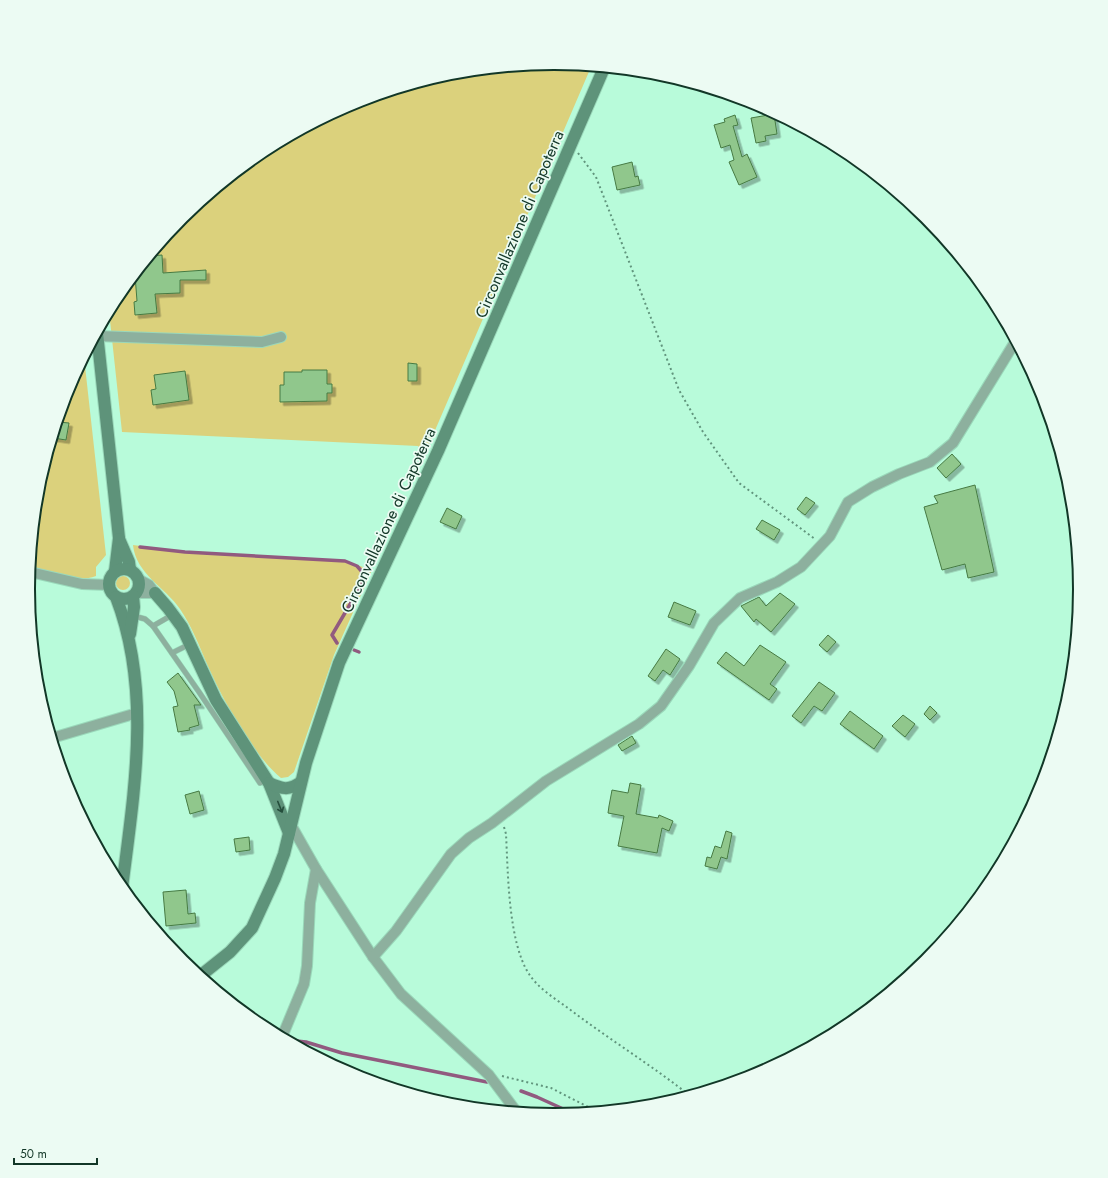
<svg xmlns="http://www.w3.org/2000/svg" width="1108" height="1178" font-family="Jost,sans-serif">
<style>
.green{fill:#dbd17c}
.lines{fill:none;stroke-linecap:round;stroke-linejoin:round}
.stream{stroke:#915a7f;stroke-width:3.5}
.building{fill:#90c78c;stroke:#467a43;filter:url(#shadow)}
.lane-casing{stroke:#9ad8ba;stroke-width:6}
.street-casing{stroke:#9ad8ba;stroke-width:12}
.secondary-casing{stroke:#9ad8ba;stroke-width:14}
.path{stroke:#61957d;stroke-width:2;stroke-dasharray:2 3;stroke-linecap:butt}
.lane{stroke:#8db09e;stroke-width:5}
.street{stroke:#8db09e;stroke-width:10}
.secondary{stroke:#5e937a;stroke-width:12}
.oneway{stroke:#254e3c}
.labels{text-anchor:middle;stroke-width:3.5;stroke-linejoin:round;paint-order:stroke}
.street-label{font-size:16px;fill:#123727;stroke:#ecfbf3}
.rim{fill:none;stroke:#123727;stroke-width:2}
</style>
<defs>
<filter id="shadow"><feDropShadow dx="3.5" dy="3.5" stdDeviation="0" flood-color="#0004"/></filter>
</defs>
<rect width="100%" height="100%" fill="#b8fbda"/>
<g class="green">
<polygon points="554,63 591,67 424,456 418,446 122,432 109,311 117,297 182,217 262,152 353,103 452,73"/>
<path d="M 84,357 L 106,555 L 96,567 L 96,576 C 75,584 51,572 30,566 L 38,486 L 68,387 Z"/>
<path d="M 133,545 L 185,552 L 345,561 L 372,570 L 334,655 L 294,772 L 288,777 L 281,778 C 251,753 223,700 207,664 C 199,645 192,627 180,609 C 165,587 136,574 133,545 Z"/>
<circle cx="123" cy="583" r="7"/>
</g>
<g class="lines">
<g class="stream">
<polyline points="140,547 185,552 345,561 357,566 364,574 362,584 332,635 337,643"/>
<polyline points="354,650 359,652"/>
<polyline points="287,1040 306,1042 342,1053 487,1082"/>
<polyline points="521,1091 537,1097 572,1113"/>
</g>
</g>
<g class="building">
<polygon points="774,114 777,134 765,136 766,141 756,143 751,118"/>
<polygon points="735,115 738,125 733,126 742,157 747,154 757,177 739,185 729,162 734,160 730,145 721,148 714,125 725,122 724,119"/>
<polygon points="632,162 635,177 638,176 640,185 617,190 612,167"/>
<polygon points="162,255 163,273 206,270 206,280 180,280 180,293 155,294 157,313 135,315 134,302 137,301 135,275 150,256"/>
<polygon points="408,363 417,364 417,381 408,381"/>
<polygon points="302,370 327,370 327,384 332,384 332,393 327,393 327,401 280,402 280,385 284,385 284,372 302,372"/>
<polygon points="185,371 189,400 153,405 151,390 156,389 154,375"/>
<polygon points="58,422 69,423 66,440 53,438"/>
<polygon points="952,454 961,464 946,478 937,468"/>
<polygon points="975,485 994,572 968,578 965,564 942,570 924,507 938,503 934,496"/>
<polygon points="806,497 815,503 805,515 797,509"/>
<polygon points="447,508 462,516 456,529 440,522"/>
<polygon points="762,520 780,530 774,540 756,529"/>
<polygon points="780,593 795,604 771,632 756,619 754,622 741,606 759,597 766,606"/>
<polygon points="674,602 696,611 690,625 668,617"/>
<polygon points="828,635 836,642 827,652 819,645"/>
<polygon points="760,645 786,662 770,684 777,689 769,700 717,663 726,652 744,666"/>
<polygon points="666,649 680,659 670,675 663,670 655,681 648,676"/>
<polygon points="178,673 201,705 194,705 199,725 189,728 190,730 178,732 173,707 178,706 174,691 167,682"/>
<polygon points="819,682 835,693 822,711 814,706 801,723 792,716"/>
<polygon points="930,706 937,713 930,720 924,714"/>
<polygon points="850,711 883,736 874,749 840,724"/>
<polygon points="903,715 915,724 905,737 892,726"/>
<polygon points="632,736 636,743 622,751 618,745"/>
<polygon points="630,783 641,785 636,814 658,818 659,815 673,821 669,831 662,828 657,853 618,846 624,816 608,813 609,806 612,790 628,793"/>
<polygon points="199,791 204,810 190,814 185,795"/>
<polygon points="726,831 732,833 727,859 721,857 717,869 705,866 707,857 711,858 715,846 721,848"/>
<polygon points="249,837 250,850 236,852 234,839"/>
<polygon points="186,890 188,914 195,913 196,923 166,926 163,892"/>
</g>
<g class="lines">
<defs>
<g id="lane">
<polyline points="134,616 145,619 153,626 199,692 260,783 266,780"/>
<polyline points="153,626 172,615"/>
<polyline points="172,653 190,644"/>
</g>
<g id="street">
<polyline points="97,336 262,342 281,337"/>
<polyline points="30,572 82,584 109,585"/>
<polyline points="138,579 149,585 155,593"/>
<polyline points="136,593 155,593"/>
<polyline points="52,738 137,713"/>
<polyline points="291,825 316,869 373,957 401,994 489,1075 516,1111"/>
<polyline points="373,957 396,931 451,854 469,838 492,823 546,781 639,724 661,706 689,666 714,623 740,598 777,582 801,567 830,536 848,502 872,487 899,474 930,462 953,443 1015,342"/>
<polyline points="282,1037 304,984 307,966 310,903 316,869"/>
</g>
<g id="secondary">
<polyline points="97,333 119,538 115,571"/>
<polyline points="119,539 129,562 130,569"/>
<circle cx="124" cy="584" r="15"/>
<polyline points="155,593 168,608 182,627 216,700 269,783 289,833"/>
<path d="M 116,597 C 152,690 134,792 122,888"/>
<polyline points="130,634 134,607 133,596"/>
<path d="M 269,783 C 282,789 289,791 301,782"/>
<polyline points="200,976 230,952 252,928 275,878 284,854 306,763 339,663 438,451 604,68"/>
</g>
</defs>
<use href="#lane" class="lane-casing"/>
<use href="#street" class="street-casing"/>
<use href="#secondary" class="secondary-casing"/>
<g class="path">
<polyline points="578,153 596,177 679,390 703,432 739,483 815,539"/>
<polyline points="104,320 105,326"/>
<path d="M 504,827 L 506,834 C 508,871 508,942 529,974 C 538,988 554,998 568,1008 C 607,1038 650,1064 689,1095"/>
<polyline points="502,1076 551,1088 596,1111"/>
</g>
<use href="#lane" class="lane"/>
<use href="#street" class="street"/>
<use href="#secondary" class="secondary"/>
</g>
<defs><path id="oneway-shaft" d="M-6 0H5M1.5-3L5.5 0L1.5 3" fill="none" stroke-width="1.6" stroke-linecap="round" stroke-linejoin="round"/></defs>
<use class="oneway" href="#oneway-shaft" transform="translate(280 807) rotate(68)"/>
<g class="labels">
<g class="street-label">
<text transform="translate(519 224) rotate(-67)" y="6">Circonvallazione di Capoterra</text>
<text transform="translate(388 520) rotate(-65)" y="6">Circonvallazione di Capoterra</text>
</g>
</g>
<path d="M0 0H1108V1178H0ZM35 589a519 519 0 1 1 1038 0a519 519 0 1 1-1038 0Z" fill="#ecfbf3" fill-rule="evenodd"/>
<path class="rim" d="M35 589a519 519 0 1 1 1038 0a519 519 0 1 1-1038 0Z"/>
<path d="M14 1158v6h83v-6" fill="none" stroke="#123727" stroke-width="2"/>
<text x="20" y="1158" font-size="12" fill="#123727" stroke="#ecfbf3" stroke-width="3" paint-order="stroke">50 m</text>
</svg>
